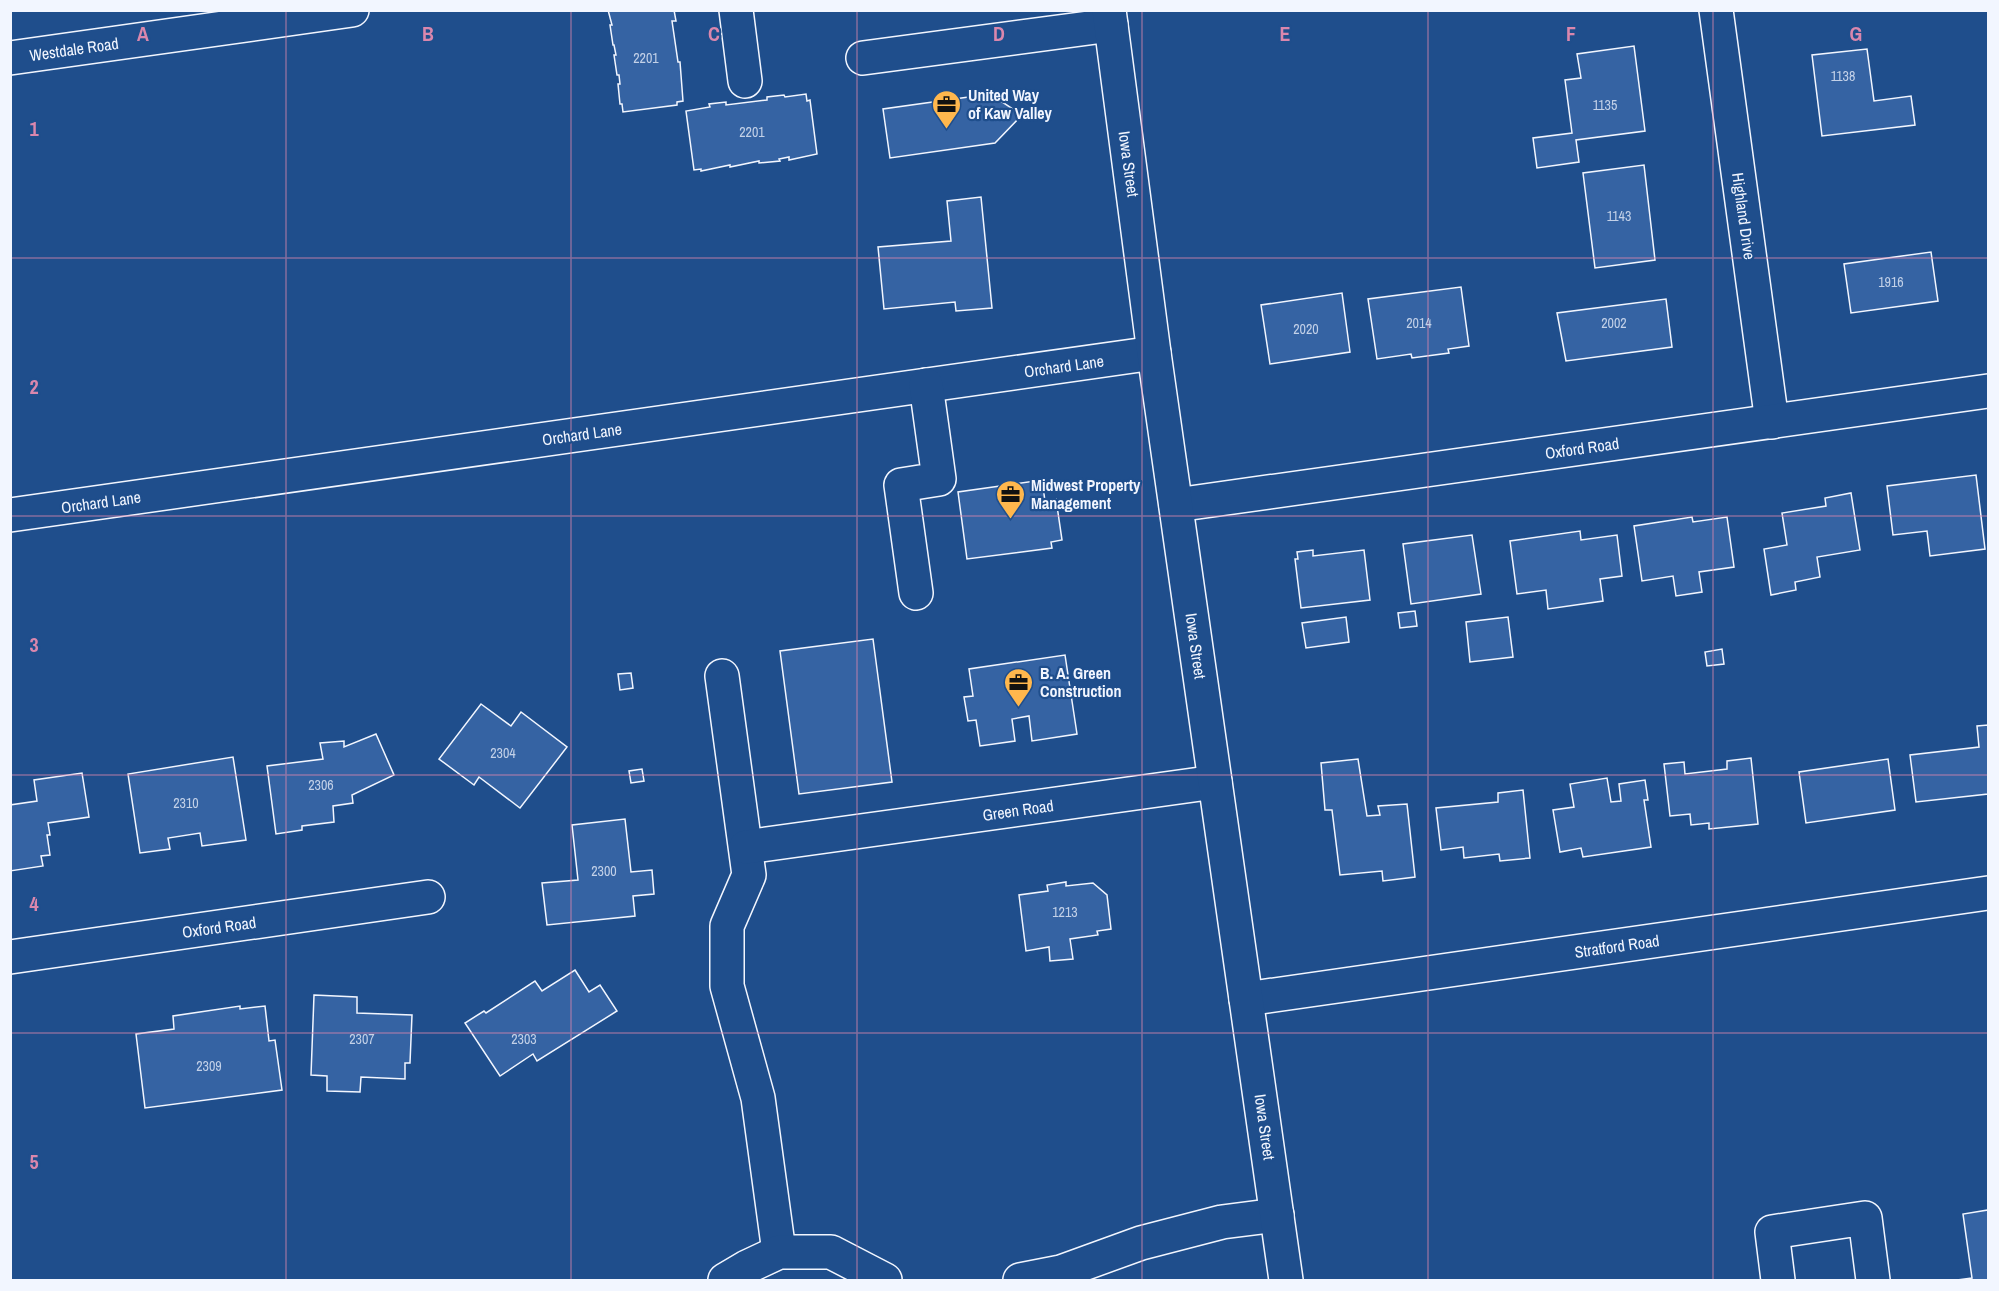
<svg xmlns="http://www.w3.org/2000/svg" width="1999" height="1291" font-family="'Archivo Narrow',sans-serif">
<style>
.building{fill:#3563a3;stroke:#f2f6ff;stroke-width:1.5}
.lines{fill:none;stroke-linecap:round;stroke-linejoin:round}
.minor-casing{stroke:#f2f6ff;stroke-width:36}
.highway-casing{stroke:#f2f6ff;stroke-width:36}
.minor{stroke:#1f4e8c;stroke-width:33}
.highway{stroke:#1f4e8c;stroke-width:33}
.grid{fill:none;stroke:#da87ad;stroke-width:1.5;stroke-opacity:0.55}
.labels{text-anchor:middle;stroke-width:4.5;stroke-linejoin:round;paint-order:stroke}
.number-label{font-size:14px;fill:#c3d1e8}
.street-label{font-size:16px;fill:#f2f6ff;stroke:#1f4e8c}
.poi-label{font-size:16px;font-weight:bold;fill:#f2f6ff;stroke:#1f4e8c;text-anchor:start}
.grid-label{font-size:20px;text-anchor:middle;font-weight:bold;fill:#da87ad;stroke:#1f4e8c;stroke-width:4.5;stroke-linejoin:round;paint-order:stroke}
</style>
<rect width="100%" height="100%" fill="#1f4e8c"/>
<g class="building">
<polygon points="608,10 674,10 676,21 672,21 678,62 680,62 683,101 677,102 677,105 623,112 622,104 620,104 618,84 620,84 619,75 617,75 614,55 616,55 614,45 613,45 610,25 612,25"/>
<polygon points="1634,46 1645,131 1576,140 1579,162 1537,168 1533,138 1572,133 1565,80 1581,78 1577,54"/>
<polygon points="1867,49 1874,101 1911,96 1915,125 1822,136 1812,55"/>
<polygon points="806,94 807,101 810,100 817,154 789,160 789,157 779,159 780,161 759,163 759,161 730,167 730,165 701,171 701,169 694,170 686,111 710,107 709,104 726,102 726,105 767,100 767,97 784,95 785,97"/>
<polygon points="990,94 1022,115 995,143 890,158 883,109"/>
<polygon points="1644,165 1655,260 1595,268 1583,173"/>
<polygon points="981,197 992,308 956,311 955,302 884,309 878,247 951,241 947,201"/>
<polygon points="1931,252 1938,301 1851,313 1844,264"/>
<polygon points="1461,287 1469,346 1448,349 1449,353 1412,358 1411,354 1377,359 1368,299"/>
<polygon points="1342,293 1350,352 1270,364 1261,305"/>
<polygon points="1666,299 1672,347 1566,361 1557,313"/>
<polygon points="1976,475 1985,549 1930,556 1927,531 1893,535 1887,486"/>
<polygon points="1042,480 1045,501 1056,499 1062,540 1051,542 1052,548 967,559 958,492"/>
<polygon points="1851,493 1860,550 1817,557 1820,577 1795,582 1796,590 1771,595 1764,549 1787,545 1782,513 1826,506 1825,498"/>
<polygon points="1692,517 1693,522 1727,517 1734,567 1699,572 1702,592 1676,596 1673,576 1642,581 1634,526"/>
<polygon points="1580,531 1581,540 1617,535 1622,576 1600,579 1603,601 1548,609 1546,590 1517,594 1510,541"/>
<polygon points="1472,535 1481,594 1411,604 1403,544"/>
<polygon points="1313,550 1313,556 1364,550 1370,600 1301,608 1295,559 1298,559 1297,552"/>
<polygon points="1415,611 1417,626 1400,628 1398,613"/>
<polygon points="1346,617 1349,642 1306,648 1302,623"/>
<polygon points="1508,617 1513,657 1470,662 1466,622"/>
<polygon points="873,639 892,782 799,794 780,651"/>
<polygon points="1722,649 1724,664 1707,666 1705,652"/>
<polygon points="1065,655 1077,734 1032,741 1029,716 1012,719 1015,741 980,746 976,720 968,721 964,697 973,696 969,669"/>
<polygon points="631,673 633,688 620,690 618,674"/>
<polygon points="481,704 511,726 521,712 567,747 520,808 479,777 474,785 439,759"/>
<polygon points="1988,725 1988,794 1916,802 1910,755 1979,747 1977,726"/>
<polygon points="376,734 394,775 352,795 353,803 333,806 334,822 302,826 302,830 276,834 267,766 323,759 320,743 344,741 344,747"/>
<polygon points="233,757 246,840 202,846 200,833 168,838 170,849 140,853 128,774"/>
<polygon points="1751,758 1758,824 1709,829 1709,823 1691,825 1690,814 1670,816 1664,764 1684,762 1685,774 1727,769 1727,761"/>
<polygon points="1358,759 1367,816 1380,815 1378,806 1407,804 1415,877 1383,881 1382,871 1340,875 1332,810 1325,810 1321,763"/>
<polygon points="1888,759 1895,810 1806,823 1799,772"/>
<polygon points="642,769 644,781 631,783 629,771"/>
<polygon points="82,773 89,817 48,823 50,835 47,835 50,855 41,856 43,866 10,871 10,805 37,801 34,780"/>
<polygon points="1607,778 1611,802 1621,801 1619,784 1645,780 1648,800 1644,800 1651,847 1583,857 1581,848 1560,852 1553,810 1574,807 1570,784"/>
<polygon points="1523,790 1530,858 1500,861 1499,854 1464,858 1463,847 1441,850 1436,808 1498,802 1498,793"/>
<polygon points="625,819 631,872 652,870 654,894 633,896 635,916 547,925 542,883 578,880 572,825"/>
<polygon points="1066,882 1066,886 1093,883 1107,895 1111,929 1097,931 1098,935 1070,939 1073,959 1050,961 1049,947 1026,951 1019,895 1048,891 1047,885"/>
<polygon points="575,970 589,992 600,985 617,1011 537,1061 533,1054 500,1076 465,1023 484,1011 486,1013 535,981 542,991"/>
<polygon points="314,995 357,997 357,1013 412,1015 410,1063 405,1063 405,1079 361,1077 360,1092 327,1091 327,1076 311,1075"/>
<polygon points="240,1006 240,1009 265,1006 269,1041 275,1040 282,1090 145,1108 136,1034 174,1029 173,1016"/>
<polygon points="1988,1210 1988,1280 1957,1280 1972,1278 1963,1214"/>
</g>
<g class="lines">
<defs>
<g id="minor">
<polyline points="736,10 745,81"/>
<polyline points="1716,10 1772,422"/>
<polyline points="10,58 352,10"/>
<polyline points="863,58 1111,25"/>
<polyline points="1176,505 1988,391"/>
<polyline points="10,515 1154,353"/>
<polyline points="916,593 901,485 939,479 926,385"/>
<polyline points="722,676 749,875 727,926 727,986 758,1098 779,1252"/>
<polyline points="746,847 1215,782"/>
<polyline points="10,957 428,897"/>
<polyline points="1246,999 1988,893"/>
<polyline points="725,1280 747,1267 779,1252 831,1252 885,1280"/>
<polyline points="1020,1280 1061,1272 1141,1243 1222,1222 1277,1215"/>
<polyline points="1778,1280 1772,1232 1865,1218 1873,1280"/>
</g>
<polyline id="highway" points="1109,10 1154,353 1286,1280"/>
</defs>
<use href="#minor" class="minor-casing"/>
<use href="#highway" class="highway-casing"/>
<use href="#minor" class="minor"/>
<use href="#highway" class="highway"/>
</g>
<path class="grid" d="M 286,10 L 286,1280M 571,10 L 571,1280M 857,10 L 857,1280M 1142,10 L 1142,1280M 1428,10 L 1428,1280M 1713,10 L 1713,1280M 10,258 L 1988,258M 10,516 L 1988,516M 10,775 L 1988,775M 10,1033 L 1988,1033"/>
<defs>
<symbol id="office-pin" viewBox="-11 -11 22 30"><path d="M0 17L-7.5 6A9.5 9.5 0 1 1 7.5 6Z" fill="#ffb74d" stroke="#1f4e8c"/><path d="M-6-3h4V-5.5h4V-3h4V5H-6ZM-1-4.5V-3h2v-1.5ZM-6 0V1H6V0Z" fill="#111"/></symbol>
</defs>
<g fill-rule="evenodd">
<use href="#office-pin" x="930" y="88" width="33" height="45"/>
<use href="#office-pin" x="994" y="478" width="33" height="45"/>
<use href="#office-pin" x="1002" y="666" width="33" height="45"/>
</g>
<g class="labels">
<g class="number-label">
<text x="646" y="63">2201</text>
<text x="1843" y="81">1138</text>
<text x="1605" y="110">1135</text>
<text x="752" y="137">2201</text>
<text x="1619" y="221">1143</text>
<text x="1891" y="287">1916</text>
<text x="1419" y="328">2014</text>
<text x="1614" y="328">2002</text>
<text x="1306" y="334">2020</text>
<text x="503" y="758">2304</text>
<text x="321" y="790">2306</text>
<text x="186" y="808">2310</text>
<text x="604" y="876">2300</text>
<text x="1065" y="917">1213</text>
<text x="362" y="1044">2307</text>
<text x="524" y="1044">2303</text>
<text x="209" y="1071">2309</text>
</g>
<g class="street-label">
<text transform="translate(74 49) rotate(-8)" y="6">Westdale Road</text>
<text transform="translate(1129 164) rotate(82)" y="6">Iowa Street</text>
<text transform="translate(1744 216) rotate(82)" y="6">Highland Drive</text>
<text transform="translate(1064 366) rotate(-8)" y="6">Orchard Lane</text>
<text transform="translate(582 434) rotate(-8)" y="6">Orchard Lane</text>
<text transform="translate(1582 448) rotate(-8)" y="6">Oxford Road</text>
<text transform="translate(101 502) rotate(-8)" y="6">Orchard Lane</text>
<text transform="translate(1196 646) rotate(82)" y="6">Iowa Street</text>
<text transform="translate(1018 810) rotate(-8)" y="6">Green Road</text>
<text transform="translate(219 927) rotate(-8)" y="6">Oxford Road</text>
<text transform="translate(1617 946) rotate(-8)" y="6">Stratford Road</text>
<text transform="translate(1265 1127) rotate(82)" y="6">Iowa Street</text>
</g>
<g class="poi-label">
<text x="968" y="101">United Way<tspan x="968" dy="18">of Kaw Valley</tspan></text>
<text x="1031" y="491">Midwest Property<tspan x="1031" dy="18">Management</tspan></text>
<text x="1040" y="679">B. A. Green<tspan x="1040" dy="18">Construction</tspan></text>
</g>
</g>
<g class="grid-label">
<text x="143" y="41">A</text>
<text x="428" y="41">B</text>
<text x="714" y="41">C</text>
<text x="999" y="41">D</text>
<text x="1285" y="41">E</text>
<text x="1571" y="41">F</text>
<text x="1856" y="41">G</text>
<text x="34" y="136">1</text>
<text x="34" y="394">2</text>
<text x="34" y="652">3</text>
<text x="34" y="911">4</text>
<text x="34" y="1169">5</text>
</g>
<rect width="1999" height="1291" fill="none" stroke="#f2f6ff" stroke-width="24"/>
</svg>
